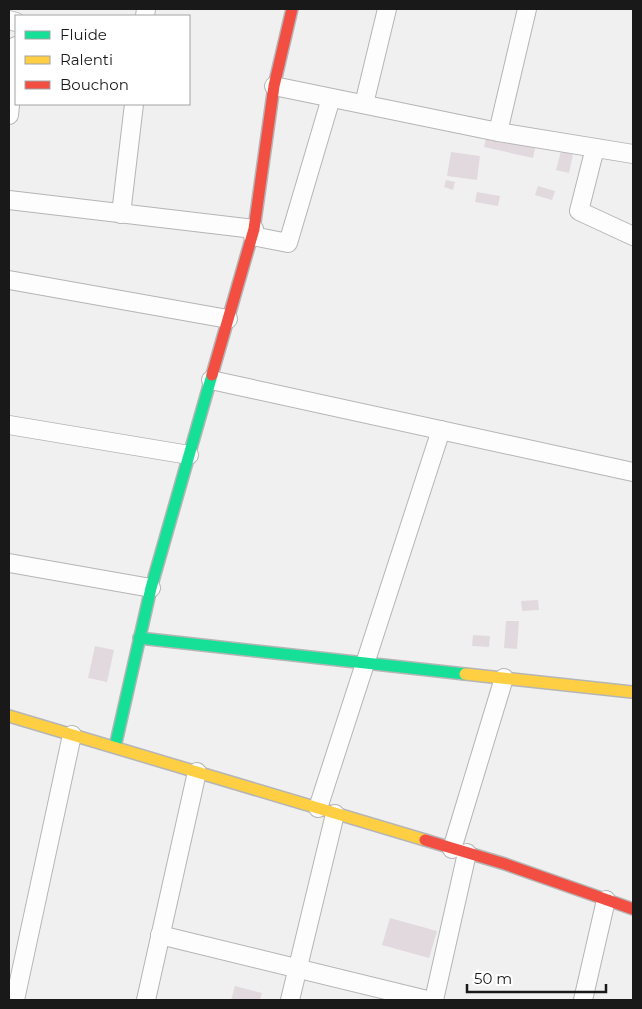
<svg xmlns="http://www.w3.org/2000/svg" width="642" height="1009" font-family="Montserrat,sans-serif">
<style>
.building{fill:#e2d9de}
.lines{fill:none;stroke-linecap:round;stroke-linejoin:round}
.street-casing{stroke:#b5b5b5;stroke-width:20}
.fast-casing{stroke:#b5b5b5;stroke-width:14}
.slow-casing{stroke:#b5b5b5;stroke-width:14}
.jam-casing{stroke:#b5b5b5;stroke-width:14}
.street{stroke:#fdfdfd;stroke-width:18}
.fast{stroke:#16e098;stroke-width:11}
.slow{stroke:#ffcf43;stroke-width:11}
.jam{stroke:#f24e42;stroke-width:11}
</style>
<rect width="100%" height="100%" fill="#f0f0f0"/>
<g class="building">
<polygon points="487,134 536,145 533,158 484,147"/>
<polygon points="561,151 573,154 569,173 556,170"/>
<polygon points="451,152 480,156 477,180 447,176"/>
<polygon points="446,180 455,182 453,190 444,187"/>
<polygon points="538,186 555,191 552,200 535,195"/>
<polygon points="477,192 500,196 498,206 475,202"/>
<polygon points="538,600 539,610 522,611 521,601"/>
<polygon points="506,621 519,621 517,649 504,648"/>
<polygon points="473,635 490,636 489,647 472,646"/>
<polygon points="95,646 114,650 107,682 88,678"/>
<polygon points="390,918 437,931 429,958 382,945"/>
<polygon points="235,986 262,993 260,1000 231,1000"/>
</g>
<g class="lines">
<defs>
<g id="street">
<polyline points="145,16 146,9"/>
<polyline points="9,20 16,22"/>
<polyline points="274,86 498,132 633,154"/>
<polyline points="364,104 387,9"/>
<polyline points="9,115 16,46"/>
<polyline points="498,132 527,9"/>
<polyline points="595,148 579,211 633,236"/>
<polyline points="9,200 254,229"/>
<polyline points="121,214 134,104"/>
<polyline points="253,236 288,243 331,98"/>
<polyline points="9,280 228,319"/>
<polyline points="211,380 633,472"/>
<polyline points="9,425 189,455"/>
<polyline points="9,563 151,588"/>
<polyline points="318,808 441,430"/>
<polyline points="452,849 504,678"/>
<polyline points="160,935 427,1000"/>
<polyline points="15,1000 72,735"/>
<polyline points="146,1000 197,772"/>
<polyline points="290,1000 335,814"/>
<polyline points="434,1000 467,853"/>
<polyline points="583,1000 606,900"/>
</g>
<g id="fast">
<polyline points="139,638 465,674"/>
<polyline points="115,747 151,588 212,375"/>
</g>
<g id="slow">
<polyline points="465,674 632,692"/>
<polyline points="9,716 425,840"/>
</g>
<g id="jam">
<polyline points="212,375 254,229 274,86 292,9"/>
<polyline points="425,840 505,864 633,909"/>
</g>
</defs>
<use href="#street" class="street-casing"/>
<use href="#fast" class="fast-casing"/>
<use href="#slow" class="slow-casing"/>
<use href="#jam" class="jam-casing"/>
<use href="#street" class="street"/>
<use href="#fast" class="fast"/>
<use href="#slow" class="slow"/>
<use href="#jam" class="jam"/>
</g>
<rect width="642" height="1009" fill="none" stroke="#1a191a" stroke-width="20"/>
<rect x="15" y="15" width="175" height="90" fill="#ffffff" stroke="#a3a3a3"/>
<rect x="25" y="31" width="25" height="8" fill="#16e098" stroke="#a3a3a3"/>
<text x="60" y="40" font-size="15" fill="#1a191a">Fluide</text>
<rect x="25" y="56" width="25" height="8" fill="#ffcf43" stroke="#a3a3a3"/>
<text x="60" y="65" font-size="15" fill="#1a191a">Ralenti</text>
<rect x="25" y="81" width="25" height="8" fill="#f24e42" stroke="#a3a3a3"/>
<text x="60" y="90" font-size="15" fill="#1a191a">Bouchon</text>
<path d="M467 984v8h139v-8" fill="none" stroke="#1a191a" stroke-width="2.5"/>
<text x="474" y="984" font-size="15" fill="#1a191a" stroke="#ffffff" stroke-width="4" paint-order="stroke">50 m</text>
</svg>
